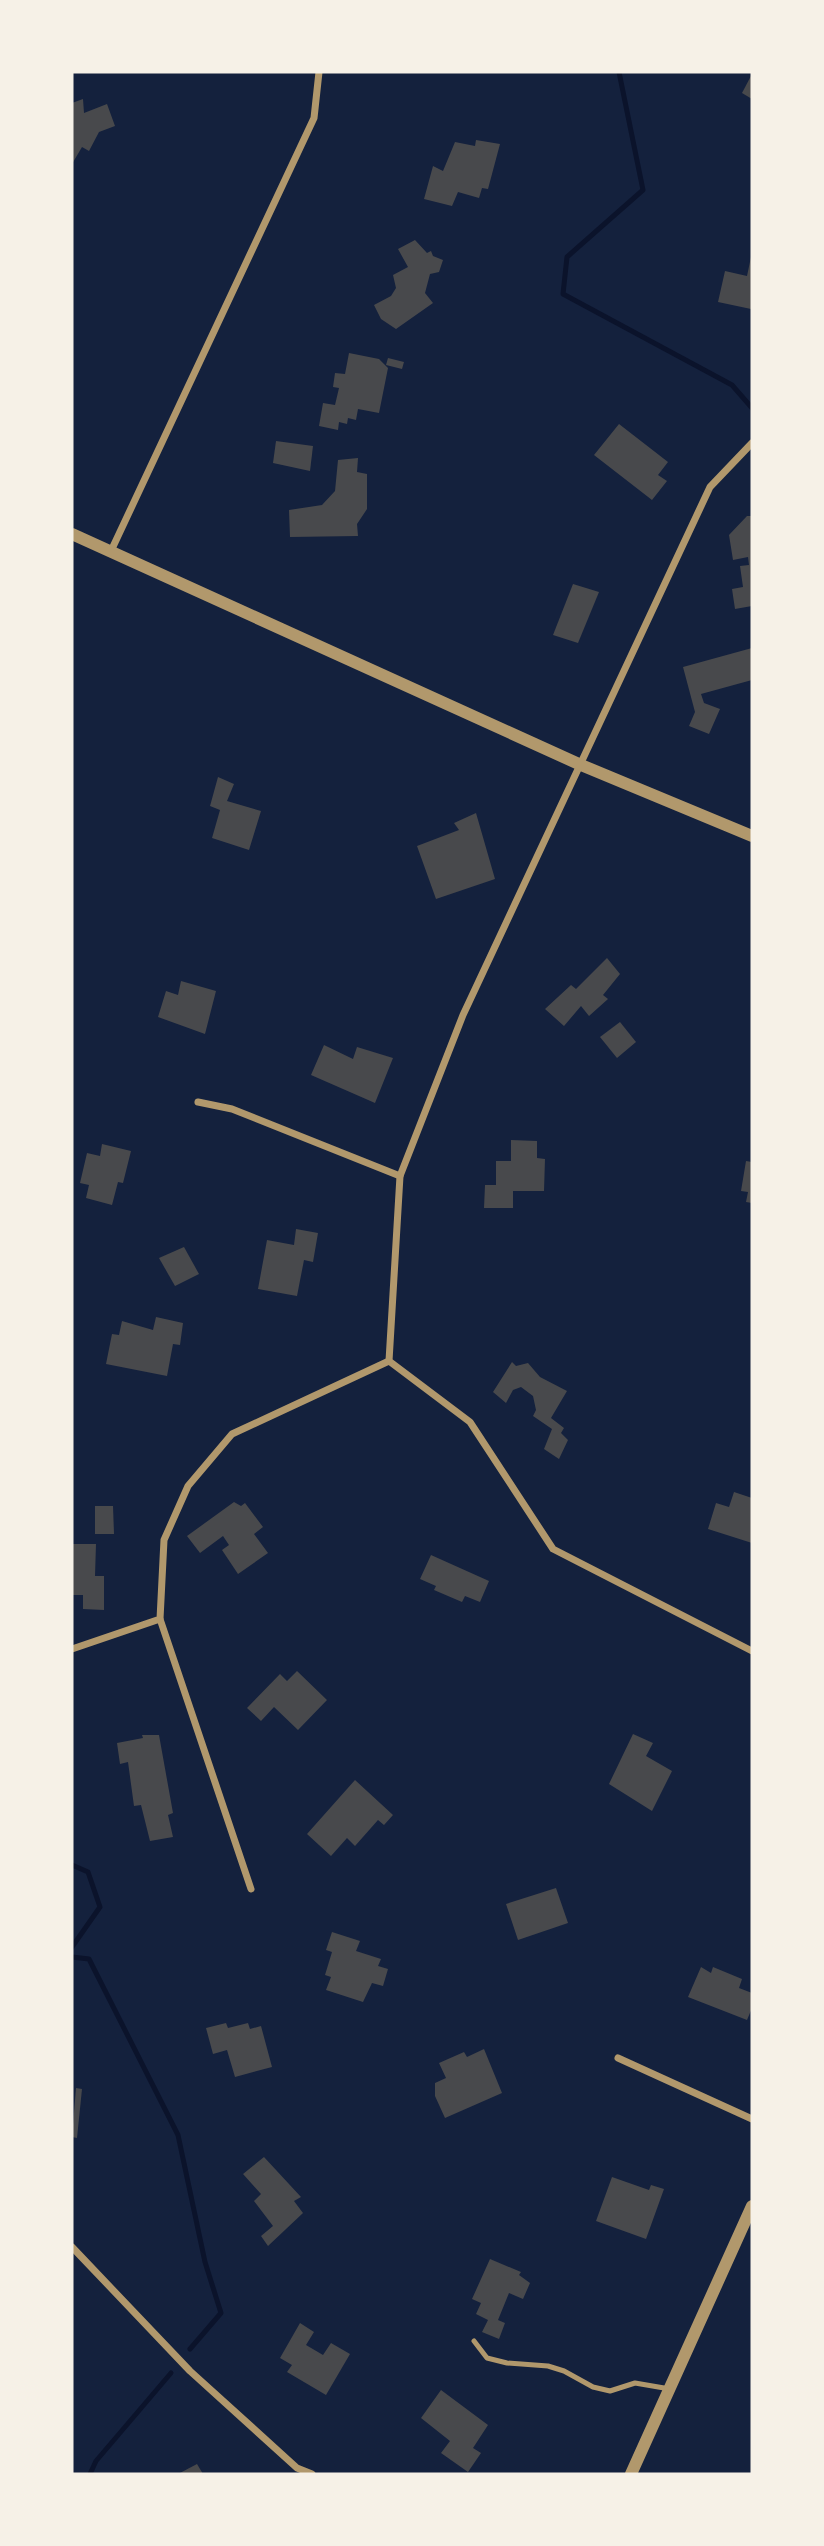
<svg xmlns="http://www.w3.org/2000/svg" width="824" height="2546" font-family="Jost,sans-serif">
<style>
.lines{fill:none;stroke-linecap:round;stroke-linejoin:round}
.stream{stroke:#0b132b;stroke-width:5}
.building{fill:#48494c}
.service{stroke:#b1986c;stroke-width:5}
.minor{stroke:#b1986c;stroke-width:7}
.tertiary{stroke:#b1986c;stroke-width:12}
</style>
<rect width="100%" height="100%" fill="#14213d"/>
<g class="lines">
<g class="stream">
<polyline points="619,72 643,190 567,257 563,294 732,385 752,408"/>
<polyline points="72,1865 88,1872 100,1907 72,1947"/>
<polyline points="72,1957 89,1959 178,2135 205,2262 221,2313 190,2349"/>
<polyline points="90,2474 96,2461 171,2373"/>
</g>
</g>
<g class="building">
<polygon points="752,74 752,99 742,93"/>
<polygon points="83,99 84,113 107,104 115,126 99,132 89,151 82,147 72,164 72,103"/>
<polygon points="476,140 500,144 488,189 482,188 479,198 458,192 452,206 424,199 433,166 443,171 455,142 475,146"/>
<polygon points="415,240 427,253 431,251 433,256 443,260 439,272 430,274 425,293 433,303 396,329 381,319 374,305 391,296 396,288 393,275 408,267 398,249"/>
<polygon points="751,257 751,309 718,302 725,271 747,276"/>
<polygon points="349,353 379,359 388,368 379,413 358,409 356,420 348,418 347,424 339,422 338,430 319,426 323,403 335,405 339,388 333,387 335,373 345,374"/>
<polygon points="388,358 404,362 402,369 386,365"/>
<polygon points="619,424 668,462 658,475 667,481 652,500 594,455"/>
<polygon points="276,441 313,446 310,471 273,463"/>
<polygon points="358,458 357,472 367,474 367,509 357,524 358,536 290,537 289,510 322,505 335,491 338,460"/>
<polygon points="747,516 752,516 752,606 735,609 732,589 743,587 740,566 749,565 748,557 733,560 729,535"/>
<polygon points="573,584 599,592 578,643 553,635"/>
<polygon points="752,648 752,680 701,694 704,703 720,709 709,734 689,726 695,712 683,667"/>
<polygon points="218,777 234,784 227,801 261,811 249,850 212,838 220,810 210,806"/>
<polygon points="476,813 495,879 436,899 417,846 459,830 454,823"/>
<polygon points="607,958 620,974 603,995 608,999 589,1016 581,1006 564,1026 545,1009 571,985 576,989"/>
<polygon points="181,981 216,991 205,1034 158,1017 166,991 178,995"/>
<polygon points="620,1022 636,1042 617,1058 600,1037"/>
<polygon points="324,1045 353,1059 357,1047 393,1058 375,1103 311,1075"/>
<polygon points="511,1140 537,1141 537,1158 545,1159 544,1191 513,1191 513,1208 484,1208 485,1185 496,1185 496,1161 511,1161"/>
<polygon points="102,1144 131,1151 123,1183 118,1182 112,1205 86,1198 89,1185 80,1183 87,1153 100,1156"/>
<polygon points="746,1161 752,1162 752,1203 746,1202 748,1192 741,1191"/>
<polygon points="296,1229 318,1233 313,1262 304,1260 297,1296 258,1289 267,1240 294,1245"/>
<polygon points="184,1247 199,1274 175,1286 159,1258"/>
<polygon points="156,1317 183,1323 180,1345 173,1344 167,1376 106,1364 112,1334 119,1335 122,1321 153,1330"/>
<polygon points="512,1362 516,1366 528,1363 540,1377 567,1391 551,1418 564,1428 561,1433 568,1440 559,1459 544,1449 552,1429 533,1416 536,1410 533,1396 521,1387 513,1390 506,1403 493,1392"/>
<polygon points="734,1492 752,1498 752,1543 708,1529 716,1503 729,1507"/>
<polygon points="234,1502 241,1506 245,1503 263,1527 254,1534 268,1553 238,1574 222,1550 229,1545 223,1536 200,1553 187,1536"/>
<polygon points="95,1506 113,1506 114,1534 95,1534"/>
<polygon points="72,1544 96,1544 95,1576 104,1576 104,1610 83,1609 83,1595 72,1595"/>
<polygon points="431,1555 489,1581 480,1602 465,1596 462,1602 434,1590 436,1586 420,1579"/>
<polygon points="297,1671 327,1700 298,1730 274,1707 261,1721 247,1708 280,1674 287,1681"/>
<polygon points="633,1734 653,1743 646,1756 672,1771 652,1811 609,1784"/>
<polygon points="142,1735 159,1735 173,1813 168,1815 173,1837 150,1841 141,1805 134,1806 128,1762 120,1764 117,1743 143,1738"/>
<polygon points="355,1780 393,1815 384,1825 378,1820 355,1846 347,1838 331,1856 307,1834"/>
<polygon points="556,1888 568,1923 518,1940 506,1904"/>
<polygon points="332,1932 360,1941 356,1951 381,1959 378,1966 388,1969 383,1986 372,1983 363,2002 326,1990 331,1977 325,1975 332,1952 326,1950"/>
<polygon points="701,1967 711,1973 713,1967 742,1979 739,1988 752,1993 752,2008 747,2020 688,1997"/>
<polygon points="226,2023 228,2028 248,2023 250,2029 261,2026 272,2067 235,2077 227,2050 213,2054 206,2028"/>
<polygon points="484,2049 502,2093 445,2118 435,2096 435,2083 446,2078 439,2063 464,2052 467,2057"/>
<polygon points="76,2088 82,2089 77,2138 72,2137"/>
<polygon points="264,2157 301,2197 294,2201 303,2213 268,2246 261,2236 273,2226 254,2201 261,2194 243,2174"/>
<polygon points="612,2177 649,2190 651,2185 664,2189 646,2239 596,2221"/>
<polygon points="490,2259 521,2272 519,2275 530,2283 523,2299 509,2293 498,2320 505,2323 499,2339 482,2332 488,2320 476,2314 481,2303 472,2299"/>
<polygon points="300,2323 314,2332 306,2345 323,2355 331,2343 350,2354 326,2395 287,2372 292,2365 280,2358"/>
<polygon points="441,2390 488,2425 473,2448 481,2453 468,2472 441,2453 450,2441 421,2418"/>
<polygon points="197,2464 203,2474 178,2474"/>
</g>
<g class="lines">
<polyline class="service" points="474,2341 487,2358 507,2363 548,2366 564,2371 593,2387 610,2391 635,2383 670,2389"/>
<g class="minor">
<polyline points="752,443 710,487 463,1015 400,1176 389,1361 470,1422 553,1549 752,1651"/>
<polyline points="111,551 314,118 319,72"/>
<polyline points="198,1102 232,1109 400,1176"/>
<polyline points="160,1619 251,1889"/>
<polyline points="72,1649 160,1619 164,1540 188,1486 232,1434 389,1361"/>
<polyline points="618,2058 752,2119"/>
<polyline points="72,2247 190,2371 297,2468 312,2474"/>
</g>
<g class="tertiary">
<polyline points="72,534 581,765 752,836"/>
<polyline points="631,2474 752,2206"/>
</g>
</g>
<rect width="824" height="2546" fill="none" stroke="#f6f1e7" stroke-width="147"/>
</svg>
